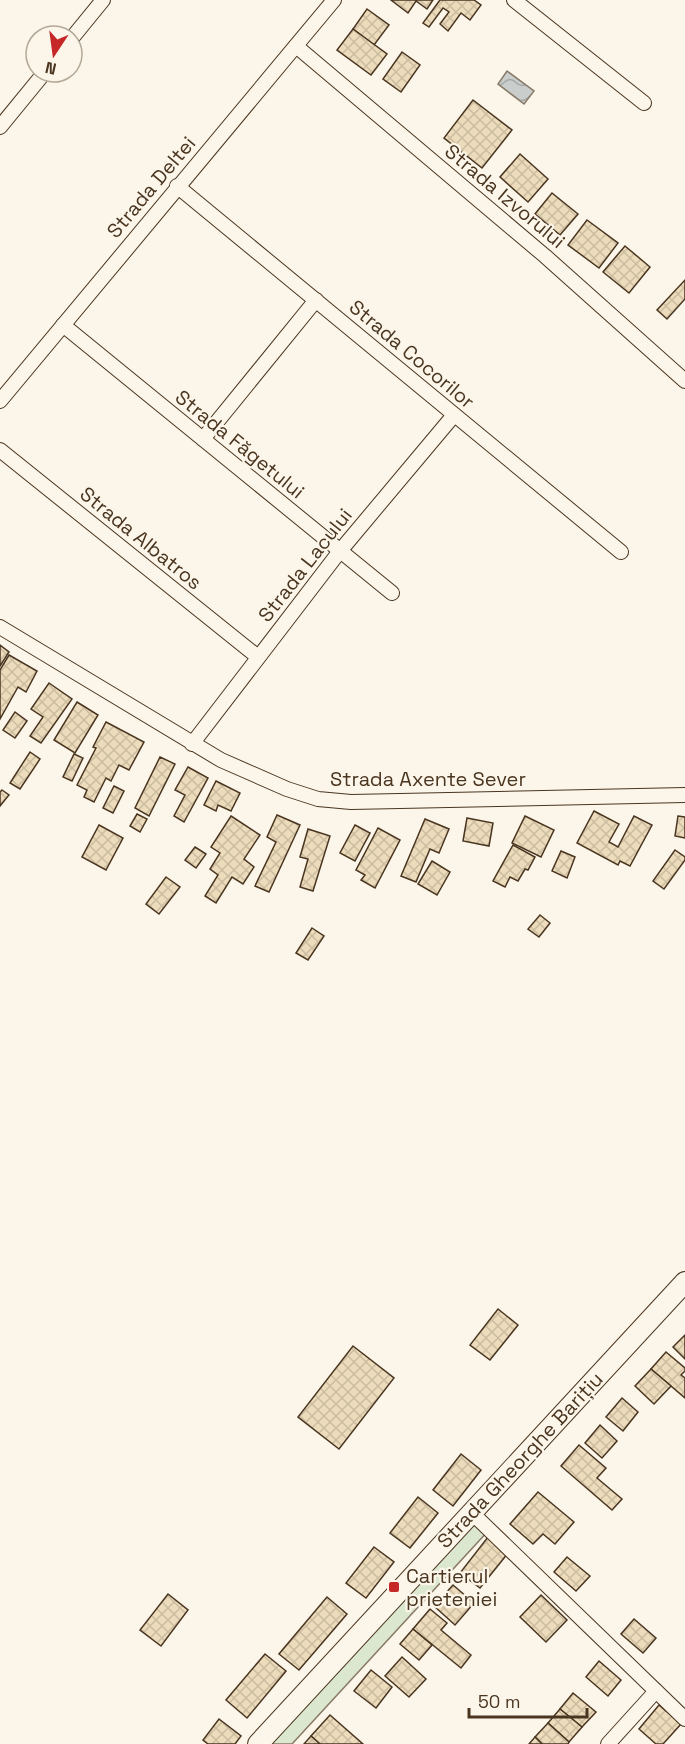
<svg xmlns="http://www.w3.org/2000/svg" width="685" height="1744" font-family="'Space Grotesk',sans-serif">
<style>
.grass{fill:#dce7d0;stroke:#887966;stroke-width:1.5}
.water{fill:url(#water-waves);stroke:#887966;stroke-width:1.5}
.building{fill:url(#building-cross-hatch);stroke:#4a3520;stroke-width:1.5}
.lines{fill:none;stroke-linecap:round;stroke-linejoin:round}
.street-casing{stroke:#4a3520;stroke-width:16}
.secondary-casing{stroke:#4a3520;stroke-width:22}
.street{stroke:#fbf6e9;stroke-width:14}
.secondary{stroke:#fbf6e9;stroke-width:20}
.poi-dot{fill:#c62828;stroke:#fbf6e9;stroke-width:2}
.labels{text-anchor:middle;stroke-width:4.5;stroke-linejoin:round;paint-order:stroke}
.street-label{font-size:20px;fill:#4a3520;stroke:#fbf6e9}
.poi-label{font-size:20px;fill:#4a3520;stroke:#fbf6e9;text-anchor:start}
</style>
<defs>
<pattern id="water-waves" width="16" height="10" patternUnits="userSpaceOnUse" patternTransform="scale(1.5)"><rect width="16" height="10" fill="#c9cecd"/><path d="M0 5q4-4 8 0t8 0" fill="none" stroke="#a5a8a6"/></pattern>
<pattern id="building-cross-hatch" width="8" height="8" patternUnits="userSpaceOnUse" patternTransform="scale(1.5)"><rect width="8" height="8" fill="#ecdcbc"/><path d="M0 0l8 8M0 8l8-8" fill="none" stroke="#ccbda1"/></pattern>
</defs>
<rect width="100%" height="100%" fill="#fbf6e9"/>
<polygon class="grass" points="472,1513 489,1530 292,1744 258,1744"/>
<polygon class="water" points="507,71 534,91 524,104 498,84"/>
<g class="building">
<polygon points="391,0 433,0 427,9 416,1 408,13"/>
<polygon points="440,0 474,0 481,5 470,20 461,13 448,31 440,24 449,12 443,8 429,27 423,23"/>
<polygon points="367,9 389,25 374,45 353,29"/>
<polygon points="353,29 387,54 371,75 337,50"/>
<polygon points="402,52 420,65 401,92 383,79"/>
<polygon points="473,100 512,130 482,168 444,138"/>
<polygon points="520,154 548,179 528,202 500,177"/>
<polygon points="552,193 578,214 560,235 535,214"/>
<polygon points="587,220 618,243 599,268 568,245"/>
<polygon points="625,246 650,267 629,293 603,272"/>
<polygon points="685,280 685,299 667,319 657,310"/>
<polygon points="0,645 9,652 0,666"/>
<polygon points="9,655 37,671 26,692 18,687 0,719 0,670"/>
<polygon points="49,683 72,699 41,743 30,736 43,717 31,709"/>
<polygon points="77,702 98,715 75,753 54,740"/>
<polygon points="15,712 27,721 15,738 3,730"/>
<polygon points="106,722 144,742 129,770 119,765 111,781 106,778 94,802 84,797 87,790 77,785 96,748 93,747"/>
<polygon points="30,752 40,759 20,789 10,783"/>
<polygon points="74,754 83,758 72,781 63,777"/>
<polygon points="160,757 175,764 149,816 135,808"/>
<polygon points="188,767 208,778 184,822 174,816 185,795 175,790"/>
<polygon points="216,781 240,793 231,811 218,805 216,811 204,805"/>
<polygon points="114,786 124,791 113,813 103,808"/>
<polygon points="2,790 9,795 0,806 0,792"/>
<polygon points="594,811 619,824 609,842 618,847 634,816 652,825 630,866 620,861 618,865 577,843"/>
<polygon points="137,814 147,819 140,832 130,826"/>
<polygon points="277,815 300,825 269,892 255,886 276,842 267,837"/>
<polygon points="231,816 260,835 244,859 254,867 243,884 232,877 216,903 205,896 218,875 210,869 220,853 211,847"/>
<polygon points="525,816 554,830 541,857 512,843"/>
<polygon points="678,816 685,817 685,838 675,836"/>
<polygon points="467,818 493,823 489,846 463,841"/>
<polygon points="425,819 449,829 439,853 430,849 416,882 401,876"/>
<polygon points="99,825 123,838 106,870 82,857"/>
<polygon points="355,825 370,833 355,861 340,853"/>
<polygon points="378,828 400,840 375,888 361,880 365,875 356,870"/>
<polygon points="308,829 330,836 313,891 300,887 308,859 300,857"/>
<polygon points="513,845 535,857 528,870 525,869 518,881 510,877 505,887 493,881"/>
<polygon points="195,847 206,854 196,868 185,860"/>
<polygon points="675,850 685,857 685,860 664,889 653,881"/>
<polygon points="561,851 575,857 567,878 552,871"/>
<polygon points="432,861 450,872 437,895 418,884"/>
<polygon points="166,877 180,887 159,914 146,904"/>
<polygon points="540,915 550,923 539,937 528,929"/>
<polygon points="312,928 324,936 308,960 296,953"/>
<polygon points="498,1309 518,1325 490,1360 470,1345"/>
<polygon points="685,1335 685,1359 673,1347"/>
<polygon points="353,1346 394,1378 339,1449 298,1417"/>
<polygon points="666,1352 685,1368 685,1371 681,1375 685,1378 685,1398 651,1369"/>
<polygon points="651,1369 671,1386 654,1404 635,1386"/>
<polygon points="622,1398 638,1412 623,1431 606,1417"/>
<polygon points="600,1425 617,1441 602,1458 585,1443"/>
<polygon points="579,1445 606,1468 597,1478 622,1499 612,1510 561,1466"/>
<polygon points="461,1454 481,1470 453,1506 433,1490"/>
<polygon points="538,1492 574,1522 555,1544 543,1534 533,1544 510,1524"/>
<polygon points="418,1497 438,1513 410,1548 390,1533"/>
<polygon points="488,1537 508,1553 480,1588 460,1573"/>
<polygon points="374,1547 394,1562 366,1598 346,1583"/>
<polygon points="567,1557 590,1576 576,1591 554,1572"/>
<polygon points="453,1585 474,1603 455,1625 434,1606"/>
<polygon points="168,1594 188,1610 161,1646 140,1630"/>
<polygon points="541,1595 567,1620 546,1642 520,1617"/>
<polygon points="327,1597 347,1614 299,1670 279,1654"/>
<polygon points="430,1609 447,1623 441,1630 471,1655 461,1668 413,1629"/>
<polygon points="634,1619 656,1638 643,1653 621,1634"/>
<polygon points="413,1629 432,1645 419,1660 400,1644"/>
<polygon points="265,1654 286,1671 247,1718 226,1700"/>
<polygon points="402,1657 426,1679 409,1697 385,1676"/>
<polygon points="599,1661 621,1680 608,1696 586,1677"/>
<polygon points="371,1670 392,1687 376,1708 354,1691"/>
<polygon points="573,1693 596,1712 582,1727 560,1709"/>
<polygon points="659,1705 681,1724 663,1744 656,1744 639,1729"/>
<polygon points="560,1709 582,1727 569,1742 548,1723"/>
<polygon points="330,1715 363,1744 320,1744 311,1736"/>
<polygon points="219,1719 241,1736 235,1744 208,1744 203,1740"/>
<polygon points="548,1723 569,1742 568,1744 542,1744 535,1737"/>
<polygon points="311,1736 320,1744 304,1744"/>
<polygon points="535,1737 542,1744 529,1744"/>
</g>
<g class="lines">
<defs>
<g id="street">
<polyline points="514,0 644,103"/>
<polyline points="72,38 103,0"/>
<polyline points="296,46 545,256 685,381"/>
<polyline points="0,127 45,72"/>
<polyline points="177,186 621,552"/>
<polyline points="63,325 392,593"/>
<polyline points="0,401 334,0"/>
<polyline points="203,439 316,300"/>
<polyline points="0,450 258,657"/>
<polyline points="0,627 221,760 287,789 318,799 351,802 685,795"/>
<polyline points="192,744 340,551 454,415"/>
<polyline points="472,1513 685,1719"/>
<polyline points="608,1744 656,1691"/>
</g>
<polyline id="secondary" points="258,1744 685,1282"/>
</defs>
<use href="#street" class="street-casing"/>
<use href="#secondary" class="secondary-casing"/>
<use href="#street" class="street"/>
<use href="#secondary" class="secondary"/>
</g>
<rect class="poi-dot" x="388" y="1581" width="12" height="12" rx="3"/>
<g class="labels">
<g class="street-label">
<text transform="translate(151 187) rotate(-50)" y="7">Strada Deltei</text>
<text transform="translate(505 196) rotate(40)" y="7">Strada Izvorului</text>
<text transform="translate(412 354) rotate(40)" y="7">Strada Cocorilor</text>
<text transform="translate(240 444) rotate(39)" y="7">Strada Făgetului</text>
<text transform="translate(141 538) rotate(39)" y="7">Strada Albatros</text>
<text transform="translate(305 565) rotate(-52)" y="7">Strada Lacului</text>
<text x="428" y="786">Strada Axente Sever</text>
<text transform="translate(520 1460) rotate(-47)" y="7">Strada Gheorghe Barițiu</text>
</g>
<g class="poi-label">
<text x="406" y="1583">Cartierul<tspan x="406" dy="23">prieteniei</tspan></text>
</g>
</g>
<g transform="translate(54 54) rotate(193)"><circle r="28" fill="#fbf6e9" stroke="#b4a999" stroke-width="1.5"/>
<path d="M0-4.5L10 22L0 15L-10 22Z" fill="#c62828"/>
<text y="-9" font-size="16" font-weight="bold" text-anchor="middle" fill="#4a3520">N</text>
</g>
<path d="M469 1708v9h118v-9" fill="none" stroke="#4a3520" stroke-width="3"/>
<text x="478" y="1708" font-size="18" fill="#4a3520" stroke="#fbf6e9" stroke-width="4.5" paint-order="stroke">50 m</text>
</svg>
